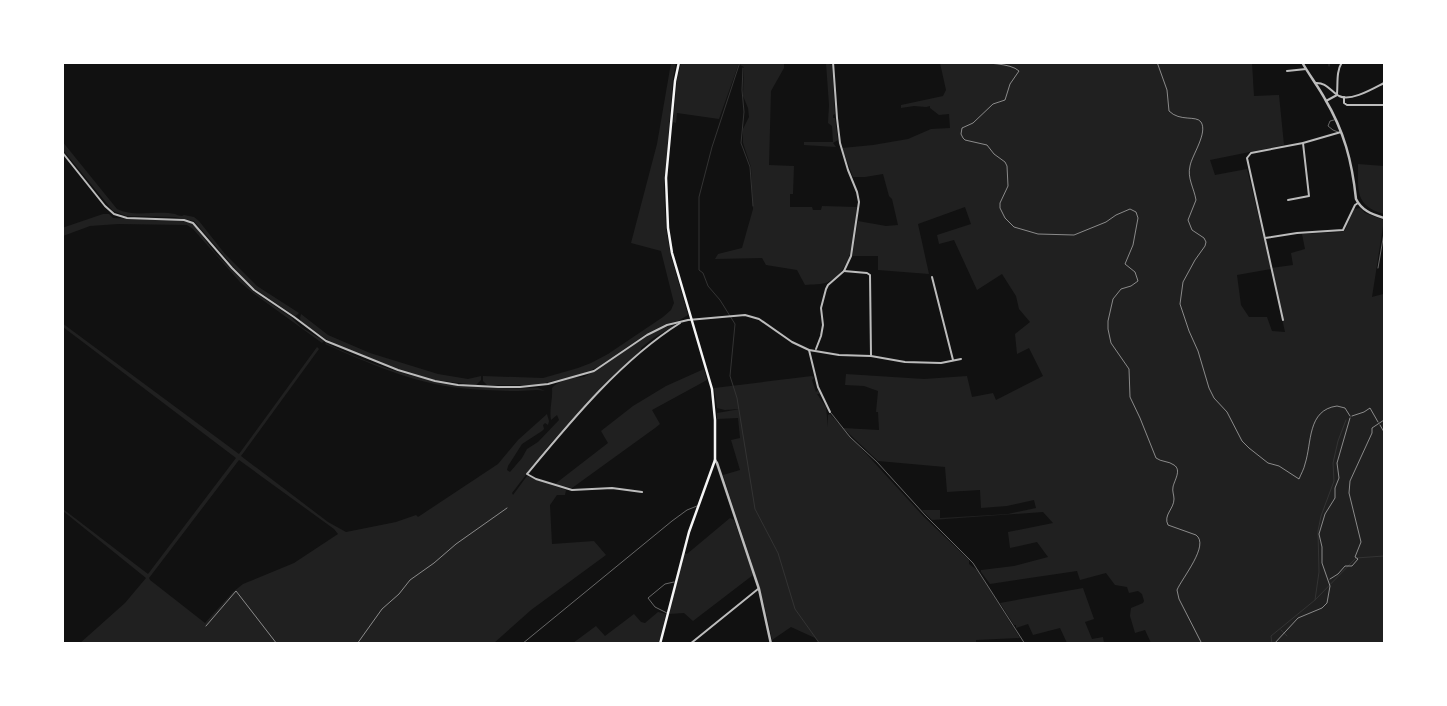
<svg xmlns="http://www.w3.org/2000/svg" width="1447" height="706" font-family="'Source Serif 4',serif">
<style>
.green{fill:#202020;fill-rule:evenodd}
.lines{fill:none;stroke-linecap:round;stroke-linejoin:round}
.stream{stroke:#333;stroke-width:1}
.path{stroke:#f5f5f5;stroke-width:0.5}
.service{stroke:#bcbcbc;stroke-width:0.5}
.minor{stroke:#bcbcbc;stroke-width:2}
.tertiary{stroke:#bcbcbc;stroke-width:2.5}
.secondary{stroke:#f5f5f5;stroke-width:2.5}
</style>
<rect width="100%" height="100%" fill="#111"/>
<g class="green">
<polygon points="671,63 676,63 673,78 664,189 666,229 671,256 688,315 678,321 666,324 646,334 598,367 585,373 537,385 487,385 483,381 483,376 543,378 578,368 591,363 608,354 663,317 671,310 674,303 661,251 631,243 657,144"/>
<polygon points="681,63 739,63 719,119 677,113 676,123 673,122 677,79"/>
<path d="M 741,63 L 784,63 L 784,68 L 771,91 L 769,165 L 794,166 L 793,194 L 790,194 L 790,207 L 812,207 L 813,210 L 821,210 L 822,206 L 857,207 C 854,233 855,268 828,282 C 822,285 812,284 805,285 L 797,270 L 766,265 L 762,258 L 715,259 L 718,254 L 742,248 L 753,209 L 751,167 L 743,143 L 743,129 L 749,117 L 748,108 L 743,96 L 744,67 L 740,65 Z"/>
<polygon points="826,63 832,65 835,114 833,115 833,118 835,118 838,140 833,143 836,147 804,145 804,142 833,142 832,126 828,123 829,105"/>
<path d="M 940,63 L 1252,63 L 1254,96 L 1279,95 L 1284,145 L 1210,160 L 1215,175 L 1247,169 L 1271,268 L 1293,265 L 1291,253 L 1305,249 L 1302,234 L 1342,232 L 1345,230 L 1354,209 L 1360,208 L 1365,213 L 1384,220 L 1372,297 L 1383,294 L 1384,298 L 1384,643 L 1151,643 L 1145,630 L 1135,633 L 1130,616 L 1131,608 L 1143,603 L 1144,601 L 1142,594 L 1138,591 L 1129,593 L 1127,587 L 1115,585 L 1106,573 L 1080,580 L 1077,571 L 990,584 L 981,572 L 981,570 L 1014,566 L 1048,557 L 1037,542 L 1010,548 L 1008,532 L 1053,523 L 1043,512 L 932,520 L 922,510 L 940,510 L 940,518 L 1008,514 L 1036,508 L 1034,500 L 1007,506 L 981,508 L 980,490 L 947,492 L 945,467 L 878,461 L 843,428 L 879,430 L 878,412 L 876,412 L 878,391 L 864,386 L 845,385 L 846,374 L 924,379 L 967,376 L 972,397 L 993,393 L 996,400 L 1043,376 L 1029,348 L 1017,354 L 1015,334 L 1030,322 L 1019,309 L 1016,296 L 1002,274 L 977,290 L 954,240 L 939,244 L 937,235 L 971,224 L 965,207 L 918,224 L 929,274 L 878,270 L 878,256 L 852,256 L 858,221 L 886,226 L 898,225 L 892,199 L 889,196 L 883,174 L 865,177 L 853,177 L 842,148 L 873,145 L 908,139 L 931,129 L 950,128 L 949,114 L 939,115 L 930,108 L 930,106 L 926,107 L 914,106 L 901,108 L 901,105 L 943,96 L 946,90 ZM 1271,269 L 1285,332 L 1272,331 L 1267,317 L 1249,317 L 1241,305 L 1237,275 Z"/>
<path d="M 62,141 L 117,209 C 135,218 156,210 175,214 C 177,215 180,216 182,216 L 184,215 L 194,217 L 199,221 L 225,254 L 257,286 L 299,313 L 297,315 L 295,316 L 255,289 L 243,278 L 194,221 L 175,217 L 127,216 L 113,211 L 63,150 Z"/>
<path d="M 1358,164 L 1384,166 L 1384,214 C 1355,206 1358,191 1358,164 Z"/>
<polygon points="103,214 109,214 113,218 176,220 189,222 195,226 215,253 254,292 291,317 301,327 324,341 322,343 253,293 240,282 193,229 187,225 118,224 90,226 63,236 62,228"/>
<polygon points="301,314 328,335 370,353 438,374 468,379 481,376 481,380 476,385 435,380 399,369 338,346 326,339 301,321 300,318"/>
<path d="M 62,323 L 239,454 L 317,347 L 319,349 L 241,456 L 328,522 L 346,532 L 396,522 L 416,515 L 418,517 L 498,464 L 518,440 L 547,414 L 549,421 L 548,425 L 545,423 L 543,425 L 544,429 L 542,431 L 522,444 L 508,466 L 507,470 L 510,472 L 522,458 L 527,449 L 538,442 L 559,420 L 557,415 L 551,420 C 549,409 553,399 552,388 C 558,380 575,377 584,377 C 608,364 652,326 676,325 L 653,338 L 641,348 L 641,350 L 602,387 L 549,445 L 512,493 L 513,495 L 527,476 L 566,490 L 565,495 L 557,495 L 550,505 L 552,544 L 594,541 L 606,555 L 531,610 L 494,643 L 79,644 L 125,603 L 146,578 L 63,511 L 63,509 L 148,574 L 236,458 L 63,327 ZM 239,460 L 334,529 L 338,534 L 294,563 L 243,584 L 233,592 L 205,623 L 150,580 L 149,578 Z"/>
<path d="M 326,343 C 394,377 462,391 538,388 L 545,391 C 536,389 528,391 518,391 C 499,391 480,390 460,388 C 413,383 368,363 325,344 Z"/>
<polygon points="704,369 707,380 652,410 660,424 655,428 572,488 555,484 608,443 601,431 633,406 666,386"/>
<path d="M 812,376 L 814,378 L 812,380 L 816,392 L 818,390 L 820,394 L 817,394 L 826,407 L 828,427 L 828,415 L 830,414 L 924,517 L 969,560 L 969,564 L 977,570 L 1020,638 L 976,640 L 976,644 L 819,644 L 815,638 L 791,627 L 772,640 C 761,583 740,530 723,475 L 740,470 L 731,440 L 740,438 L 738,418 L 717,419 L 717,413 L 740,409 L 725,410 L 717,408 L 714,388 Z"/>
<polygon points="730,518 734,520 753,575 693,621 684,613 669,614 684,553 687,554"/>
<polygon points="1083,588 1094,619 1085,622 1092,639 1103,637 1104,643 1067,643 1060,628 1033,635 1028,624 1016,628 1016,625 1014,625 1000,603"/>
<polygon points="658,612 666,614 659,643 573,643 596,626 605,636 634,614 641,622 645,623"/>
</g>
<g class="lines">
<g class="stream">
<polyline points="740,62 712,147 699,197 699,270 703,273 708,286 720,300 735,324 730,376 737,398 755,509 778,553 795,609 820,644"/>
<polyline points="1329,62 1329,66"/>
<polyline points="743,68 742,90 744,112 741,143 750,167 753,206"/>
<polyline points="1315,600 1319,572 1318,531 1321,516 1334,481 1333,463 1338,441 1346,420"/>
<polyline points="1281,630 1287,636"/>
<polyline points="1272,644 1271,636 1315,600 1356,558 1384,556"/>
</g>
<g class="path">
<path d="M 973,62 C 984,63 1011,63 1019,71 L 1010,84 L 1005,100 L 993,104 L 973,123 L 962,128 L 961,134 L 963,138 L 965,140 L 987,145 L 994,154 L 1005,162 L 1007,166 L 1008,186 L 1000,203 L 1000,208 L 1005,218 L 1014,227 L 1038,234 L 1074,235 L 1106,222 L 1116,215 L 1130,209 L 1136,212 L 1138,218 L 1133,245 L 1125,264 L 1135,272 L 1138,281 L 1131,286 L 1121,289 L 1113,299 L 1108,321 L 1108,329 L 1111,343 L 1129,369 L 1130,397 L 1140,418 L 1156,458 C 1161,462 1169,461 1174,465 C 1182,470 1174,481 1173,487 C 1172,491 1174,495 1174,499 C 1174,509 1163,515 1168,525 L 1196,535 C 1210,545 1182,578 1177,590 L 1179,599 L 1202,644"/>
<path d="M 1157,62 L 1167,90 L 1169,111 C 1180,122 1196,115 1201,122 C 1208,133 1192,155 1190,166 C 1187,178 1194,188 1196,200 L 1188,220 L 1192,230 L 1204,238 L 1206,242 L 1205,246 L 1195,260 L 1183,282 L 1180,304 L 1189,331 L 1198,351 L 1209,388 L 1214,398 L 1227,412 L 1242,441 L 1249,448 L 1268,463 L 1279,466 L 1299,479 C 1301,474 1304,469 1305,464 C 1312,443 1307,410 1337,406 L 1345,408 L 1350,416"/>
<polyline points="1352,416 1364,412 1370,408 1378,422"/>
<polyline points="1380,425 1384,432"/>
<polyline points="1330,579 1338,574 1345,566 1352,566 1358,559 1355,557 1361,542 1349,493 1350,481 1372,433 1372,428 1384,420"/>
<polyline points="206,626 236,591 277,644"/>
<polyline points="357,644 382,609 399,594 410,580 434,563 456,544 507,508"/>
<polyline points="1274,644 1298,618 1322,608 1327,603 1330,586 1322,563 1322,547 1319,534 1325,514 1335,498 1335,488 1339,478 1337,463 1350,418"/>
</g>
<g class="service">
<polyline points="1334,120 1330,121 1328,126 1333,130 1338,132"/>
<polyline points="1378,268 1384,233"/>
<polyline points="831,413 850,437 877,462 925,515 973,563 1025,644"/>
<polyline points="667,613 655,607 648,598 665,584 674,582"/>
<polyline points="522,644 672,521 687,510 697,506"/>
</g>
<g class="minor">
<polyline points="1287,71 1306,69"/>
<path d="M 1315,83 C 1327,82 1330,91 1339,96 C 1351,102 1374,88 1384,83"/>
<path d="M 1337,94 C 1338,83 1336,72 1342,62"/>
<polyline points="1344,97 1344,103 1347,105 1384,105"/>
<polyline points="1326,101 1337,95"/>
<polyline points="62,152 105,206 114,214 127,218 184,220 193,223 232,268 254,290 294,317 326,341 398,370 435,381 458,385 498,387 520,387 548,384 594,371 647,335 667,325 688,320 745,315 759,319 792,342 809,350 839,355 871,356 905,362 941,363 961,359"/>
<polyline points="1288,200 1309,196 1303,143"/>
<polyline points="1265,238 1297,233 1343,230 1355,205 1358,203"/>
<polyline points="844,271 867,273 870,275 871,356"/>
<polyline points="932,277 953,360"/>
<polyline points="1283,320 1247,158 1251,153 1303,143 1341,132"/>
<polyline points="816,349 821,336 823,325 821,308 826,289 828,285 844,271 851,256 859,202 857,192 848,170 840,143 837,118 833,62"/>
<polyline points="809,350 818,387 830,412"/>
<path d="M 642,492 L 612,488 L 572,490 L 536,479 L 527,474 C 571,421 621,360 680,323"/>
<polyline points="690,644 758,589"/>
</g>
<g class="tertiary">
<path d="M 1302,62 C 1309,75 1318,86 1325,99 C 1344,131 1352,161 1356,199 C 1362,211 1372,214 1384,218"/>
<polyline points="715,460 717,463 759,589 771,644"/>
</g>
<polyline class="secondary" points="660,644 689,532 715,460 715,420 712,389 672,253 668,228 666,178 675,81 679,62"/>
</g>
<rect width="1447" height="706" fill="none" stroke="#ffffff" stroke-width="128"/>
</svg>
